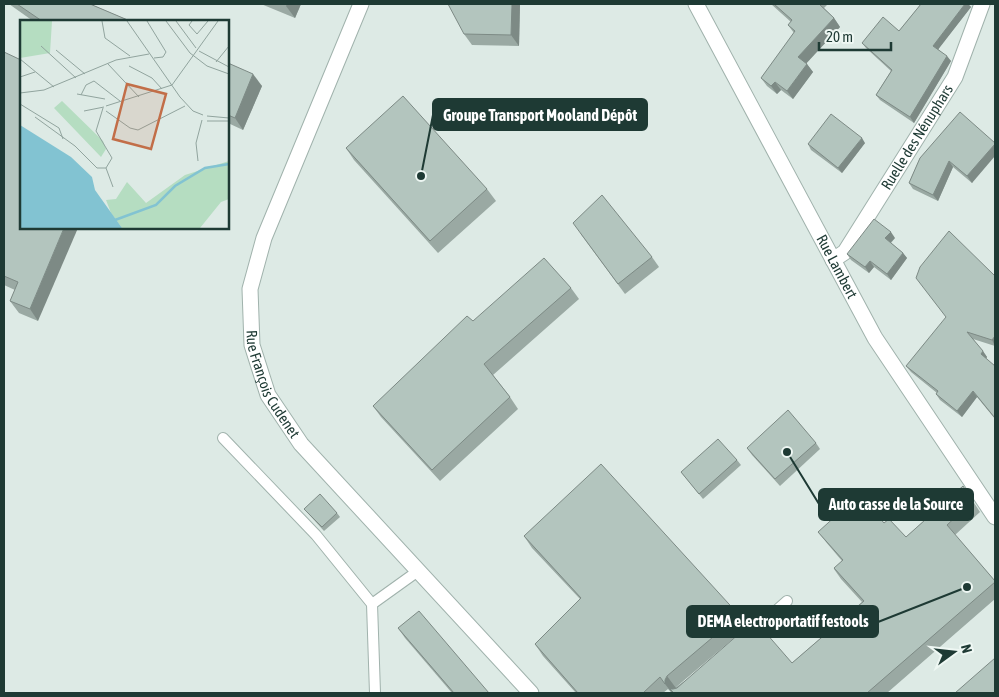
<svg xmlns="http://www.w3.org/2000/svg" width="999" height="697" font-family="'Asap Condensed',sans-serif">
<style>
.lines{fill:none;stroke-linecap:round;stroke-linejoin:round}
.service-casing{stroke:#a0b2ac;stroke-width:12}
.minor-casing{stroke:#a0b2ac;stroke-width:17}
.tertiary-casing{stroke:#a0b2ac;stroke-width:17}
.service{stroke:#fff;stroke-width:10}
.minor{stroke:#fff;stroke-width:15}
.tertiary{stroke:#fff;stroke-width:15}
.wall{fill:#9aa9a3}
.shaded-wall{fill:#7d8a85}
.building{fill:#b3c5be;stroke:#7d8a85}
.labels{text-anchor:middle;stroke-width:4;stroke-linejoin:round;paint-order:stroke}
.street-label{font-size:15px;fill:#1e3a34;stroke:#eef7f3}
.inset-river{fill:none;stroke:#82c3d2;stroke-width:2.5}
.inset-road{fill:none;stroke:#91a49e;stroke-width:1}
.view{fill:#c26e48;fill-opacity:0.15;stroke:#c26e48;stroke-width:2.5}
.inset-edge{fill:none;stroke:#1e3a34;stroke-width:2.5}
.leader{fill:none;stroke:#1e3a34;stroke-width:2}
.callout-dot{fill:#1e3a34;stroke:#eef7f3;stroke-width:2}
.callout{fill:#1e3a34;stroke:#1e3a34;stroke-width:2}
.callout-label{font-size:16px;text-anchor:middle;font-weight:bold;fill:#fff}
</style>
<rect width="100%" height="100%" fill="#ddeae5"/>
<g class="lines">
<defs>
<g id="service">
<polyline points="223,438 316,535 372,604 375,693"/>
<polyline points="372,604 418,571"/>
<polyline points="743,640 787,601"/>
</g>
<g id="minor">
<path id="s1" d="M 361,4 L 264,238 L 250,289 L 252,345 L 268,395 L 301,444 L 531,693"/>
<path id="s2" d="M 833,260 L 845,252 L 955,77 L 982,4"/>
</g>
<g id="tertiary">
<path id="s3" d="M 696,4 L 875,338 L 995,517"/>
</g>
</defs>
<use href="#service" class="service-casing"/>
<use href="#minor" class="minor-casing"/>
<use href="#tertiary" class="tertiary-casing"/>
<use href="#service" class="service"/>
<use href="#minor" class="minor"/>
<use href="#tertiary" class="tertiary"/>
</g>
<g class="wall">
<polygon points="9,4 90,4 130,21 33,21"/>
<polygon points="261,4 301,4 295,18"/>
<polygon points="520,4 519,46 472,45 464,34"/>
<polygon points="771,4 828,4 824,8 834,18 840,27 806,63 813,72 793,99 781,90 777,94 767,86 761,78 794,33 788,25 791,22"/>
<polygon points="921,4 968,4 971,7 938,49 951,61 914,123 880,100 876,95 891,71 866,48 862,43 899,31"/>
<polygon points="4,52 38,321 19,313 10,301 15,290 4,285"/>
<polygon points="228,63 262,86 243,130 228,123"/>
<polygon points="865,143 842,173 811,150 808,144"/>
<polygon points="995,143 972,183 953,167 938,201 913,189 909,183 920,158"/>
<polygon points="346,148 487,189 496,201 438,253 354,160"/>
<polygon points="580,233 652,257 659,267 625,294"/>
<polygon points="895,238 891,243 903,253 907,258 891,280 874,267 869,273 851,260 847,254"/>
<polygon points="995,276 995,346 973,339 987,357 986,359 995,366 995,419 977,397 962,417 940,400 936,394 937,393 911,372 906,366"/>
<polygon points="571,288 579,299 493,375 510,397 518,409 440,481 381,417 373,406 473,321"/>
<polygon points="816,443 820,449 780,486 752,455 747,448"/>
<polygon points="737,460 741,465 703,499 681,472"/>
<polygon points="963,486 980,512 955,535 995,581 995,599 887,693 672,693 668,689 663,693 576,693 543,656 535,644 580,599 532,548 524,536 739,615 747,627 675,688 753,631 792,663 862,602 841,579 834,569 842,561 826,542 818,532 884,523 906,537"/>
<polygon points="304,509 337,513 340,517 324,531"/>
<polygon points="398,628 489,693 452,693 405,638"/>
</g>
<g class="shaded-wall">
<polygon points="287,4 301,4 295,18 286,6"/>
<polygon points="512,4 520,4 519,46 511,35"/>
<polygon points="965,4 968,4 971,7 937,51 933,46"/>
<polygon points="834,18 840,27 804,66 798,57"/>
<polygon points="947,56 951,61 914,123 910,117"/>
<polygon points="807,64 813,72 793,99 787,91"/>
<polygon points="253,74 262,86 243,130 235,118"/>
<polygon points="775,82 781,90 777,94 771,86"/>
<polygon points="862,138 865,143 842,173 838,168"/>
<polygon points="995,144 995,156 972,183 967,176"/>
<polygon points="949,161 953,167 938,201 933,195"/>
<polygon points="64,228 78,228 38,321 30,309"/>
<polygon points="891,232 895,238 889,244 885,238"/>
<polygon points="903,253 907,258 891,280 887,274"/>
<polygon points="870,261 874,267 869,273 865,267"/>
<polygon points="995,336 995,346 992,340"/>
<polygon points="983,351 987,357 985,360 981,354"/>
<polygon points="973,391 977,397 962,417 957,411"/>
<polygon points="667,676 676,688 673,691 670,689 673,693 672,693 665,684 665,680"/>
</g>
<g class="building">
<polygon points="17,4 90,4 130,21 42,21"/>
<polygon points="448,4 512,4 511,35 464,34"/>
<polygon points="774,4 819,4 834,18 798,57 807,64 787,91 775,82 771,86 761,78 795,31 788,25 792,20"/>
<polygon points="921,4 965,4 933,46 947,56 910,117 876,95 892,70 862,43 883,17 899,31"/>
<polygon points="4,52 21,60 21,228 64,228 30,309 10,301 18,282 4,276"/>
<polygon points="228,63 253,74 235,118 228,115"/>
<polygon points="403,96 487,189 430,241 346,148"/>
<polygon points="960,112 995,143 995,144 967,176 949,161 933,195 909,183 920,158"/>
<polygon points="831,114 862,138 838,168 808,144"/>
<polygon points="602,195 652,257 618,284 573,223"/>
<polygon points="874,219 891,232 885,238 903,253 887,274 870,261 865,267 847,254"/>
<polygon points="949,231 995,276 995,336 992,340 967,332 983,351 981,354 995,366 995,418 973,391 957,411 936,394 938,391 906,366 946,317 916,278 920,267"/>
<polygon points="544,258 571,288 484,364 510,397 432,470 373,406 467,316 473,321"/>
<polygon points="788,410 816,443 775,479 747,448"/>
<polygon points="718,439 737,460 699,494 681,472"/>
<polygon points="601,464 739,615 667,676 665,680 665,684 660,677 643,693 578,693 535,644 581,598 524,536"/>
<polygon points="963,486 973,501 947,525 995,581 995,582 867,693 674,693 670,689 673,689 677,688 748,626 753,631 759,625 792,663 864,601 834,568 843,560 818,532 859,495 884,523 889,519 906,537"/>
<polygon points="320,494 337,513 322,527 304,509"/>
<polygon points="419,611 489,693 454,693 398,628"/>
<polygon points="995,658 995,693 955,693"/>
</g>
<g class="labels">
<g class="street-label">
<text dy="5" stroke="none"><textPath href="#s2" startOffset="150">Ruelle des Nénuphars</textPath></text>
<text dy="5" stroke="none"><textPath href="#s3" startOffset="298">Rue Lambert</textPath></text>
<text dy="5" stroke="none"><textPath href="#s1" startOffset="406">Rue François Cudenet</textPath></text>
</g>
</g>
<g transform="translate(20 20)">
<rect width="209" height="209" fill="#ddeae5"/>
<path d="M 0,1 L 32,1 L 30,33 L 0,38 ZM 42,81 L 83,121 L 86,129 L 81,137 L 34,88 ZM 209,141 L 209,179 L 201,182 L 180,208 L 102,208 L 91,193 L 86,180 L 96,179 L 107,162 L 126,183 L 165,155 Z" fill="#b5ddc1"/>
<path d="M 0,105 L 51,137 L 72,157 L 75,170 L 102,208 L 0,208 Z" fill="#82c3d2"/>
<path class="inset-river" d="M 95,200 L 136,185 L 155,166 L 185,148 L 209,144"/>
<path class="inset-road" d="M 82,1 L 85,18 L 110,36M 107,1 L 160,77 L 173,91 L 183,95M 127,1 L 146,32 L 143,37 L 134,38M 146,1 L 170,33 L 187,46 L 209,54M 156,1 L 176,28M 172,1 L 169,5 L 177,14 L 188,1M 21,26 L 56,58M 36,30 L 65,54M 179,31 L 209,47M 0,39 L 34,67M 170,40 L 198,1M 196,42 L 209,26M 88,44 L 119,77M 109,46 L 132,58 L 142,69M 0,57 L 15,52M 0,73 L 24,70 L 96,40 L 129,34M 57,74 L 85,79M 61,75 L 66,65 L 74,61 L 100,81M 0,84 L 39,108 L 43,119M 86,86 L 152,65 L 170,40M 83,88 L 76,111 L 92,138 L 86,148 L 93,167M 64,91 L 84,87M 86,91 L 110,108 L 118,110 L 165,86M 187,96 L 209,98M 15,97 L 55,126 L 77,148 L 86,148M 187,101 L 209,101M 178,141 L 176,123 L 182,100"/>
<path class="view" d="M 107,64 L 146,74 L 131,129 L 93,119 Z"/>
<rect width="209" height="209" class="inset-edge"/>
</g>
<path class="leader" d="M421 176L433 115M787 452L819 504M967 587L878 622"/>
<g class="callout-dot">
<circle cx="421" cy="176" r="5"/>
<circle cx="787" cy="452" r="5"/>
<circle cx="967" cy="587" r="5"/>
</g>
<g class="callout">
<rect x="433" y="99" width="214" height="31" rx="5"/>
<rect x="819" y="489" width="154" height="31" rx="5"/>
<rect x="687" y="606" width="191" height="31" rx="5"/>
</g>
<g class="callout-label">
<text x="540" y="121">Groupe Transport Mooland Dépôt</text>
<text x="896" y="510">Auto casse de la Source</text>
<text x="783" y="627">DEMA electroportatif festools</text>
</g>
<rect width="999" height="697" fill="none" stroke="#1e3a34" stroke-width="10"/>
<g transform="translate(954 652) rotate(75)" stroke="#eef7f3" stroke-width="4" paint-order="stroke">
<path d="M0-4L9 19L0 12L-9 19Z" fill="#1e3a34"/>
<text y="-8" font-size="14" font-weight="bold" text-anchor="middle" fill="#1e3a34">N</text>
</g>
<path d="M819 42v8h72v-8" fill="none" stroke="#1e3a34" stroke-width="2.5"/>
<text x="826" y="42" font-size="15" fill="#1e3a34" stroke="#eef7f3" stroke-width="4" paint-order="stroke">20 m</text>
</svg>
